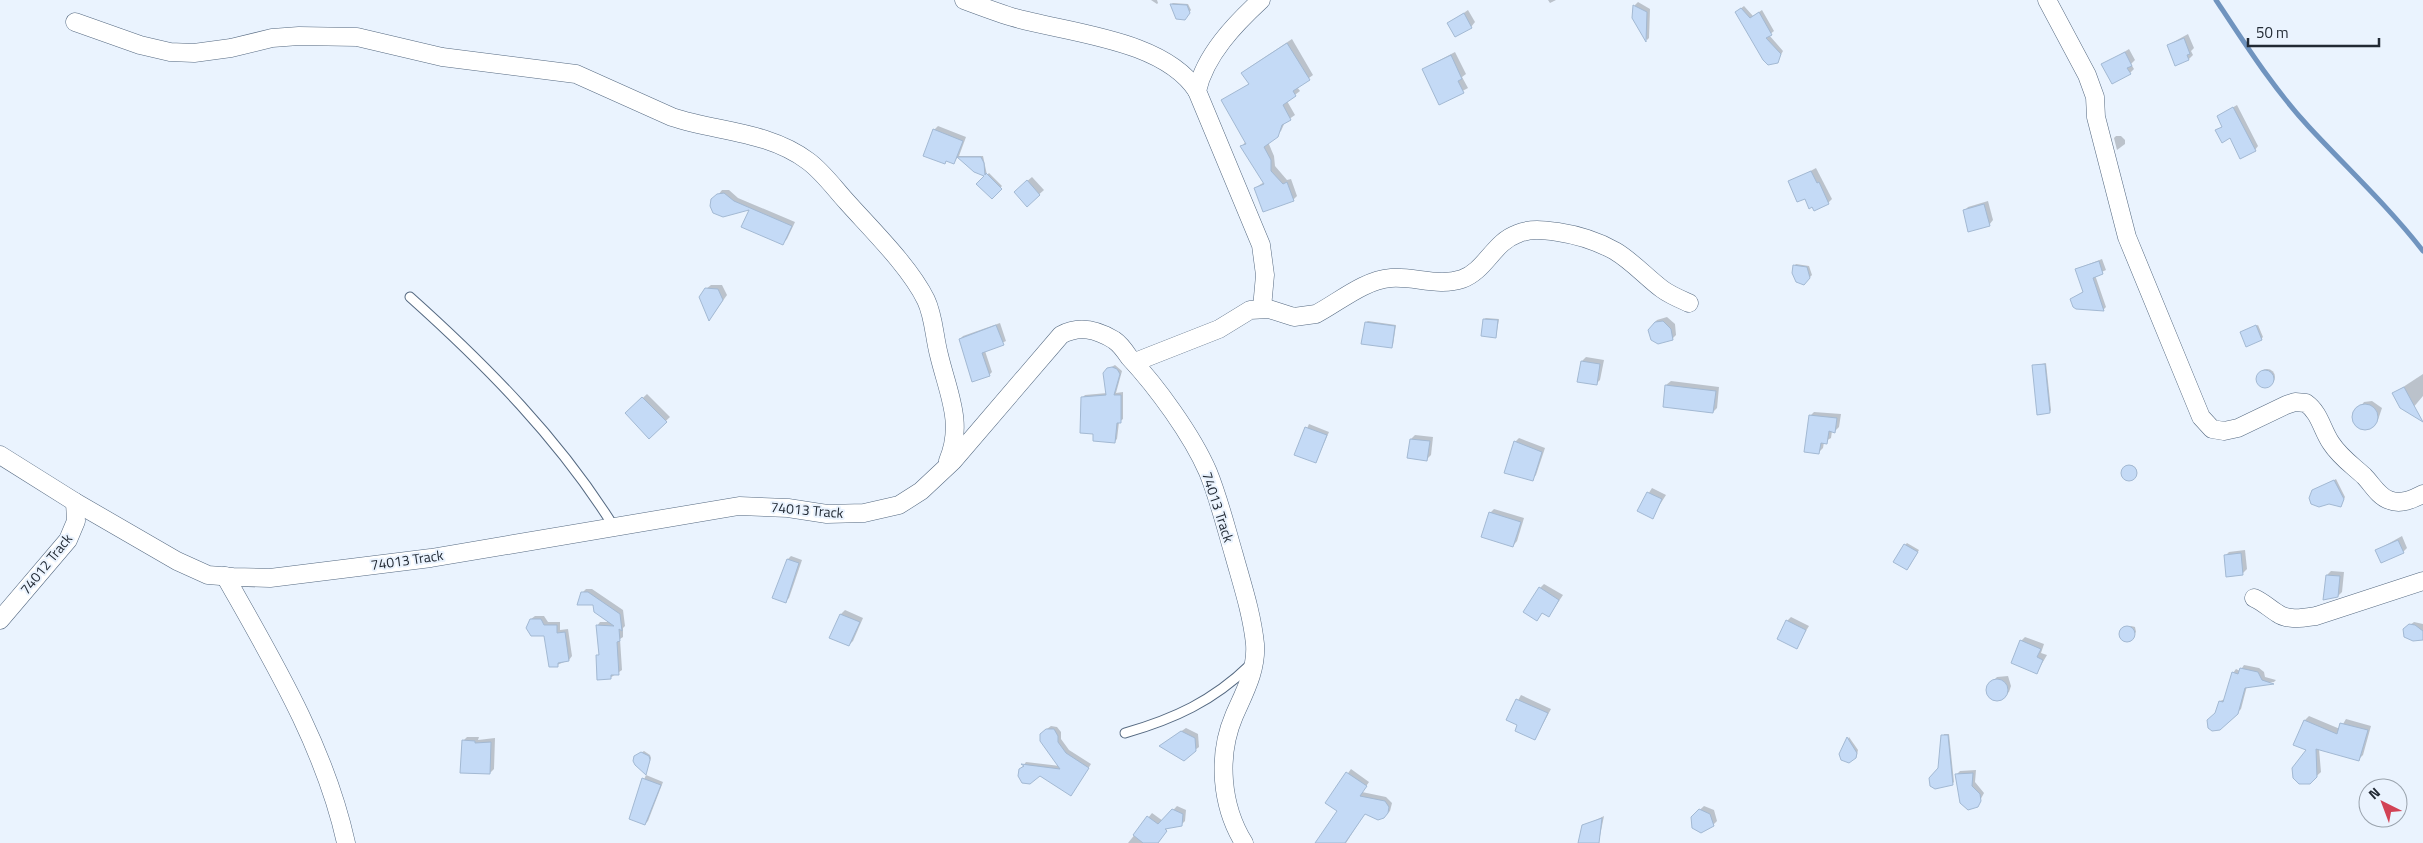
<svg xmlns="http://www.w3.org/2000/svg" width="2423" height="843" font-family="'Titillium Web',sans-serif">
<style>
.shadow{fill:#0003}
.lines{fill:none;stroke-linecap:round;stroke-linejoin:round}
.stream{stroke:#7094bf;stroke-width:5}
.building{fill:#c4daf6;stroke:#a3b9d3}
.service-casing{stroke:#556981;stroke-width:11}
.minor-casing{stroke:#556981;stroke-width:19}
.service{stroke:#fff;stroke-width:9}
.minor{stroke:#fff;stroke-width:18}
.labels{text-anchor:middle;stroke-width:4;stroke-linejoin:round;paint-order:stroke}
.street-label{font-size:14px;fill:#222a34;stroke:#eaf3fe}
</style>
<rect width="100%" height="100%" fill="#eaf3fe"/>
<g class="shadow">
<polygon points="1151,0 1157,0 1158,3 1157,4"/>
<polygon points="1548,0 1556,0 1550,3"/>
<polygon points="1638,2 1650,9 1649,38 1647,40 1633,18 1635,5"/>
<polygon points="1173,3 1188,4 1191,10 1186,16 1171,4"/>
<polygon points="1744,6 1753,16 1762,10 1774,31 1769,35 1783,51 1777,62 1736,12"/>
<polygon points="1468,10 1475,22 1471,27 1448,24"/>
<polygon points="2188,34 2194,48 2191,51 2193,55 2189,59 2168,45"/>
<polygon points="1292,39 1313,75 1297,87 1300,91 1287,101 1295,115 1285,122 1281,131 1268,142 1274,156 1275,166 1287,180 1291,179 1297,196 1293,200 1255,188 1264,182 1242,146 1246,141 1223,101 1250,83 1243,73 1247,69"/>
<polygon points="2129,49 2135,60 2131,64 2134,69 2130,73 2103,65"/>
<polygon points="1455,52 1466,74 1462,77 1468,88 1440,103 1423,69"/>
<polygon points="2237,105 2258,146 2255,150 2217,131 2223,126 2218,116"/>
<polygon points="938,126 966,137 959,156 983,156 987,175 989,173 1002,186 992,197 986,176 974,171 958,157 953,163 947,160 944,163 934,130"/>
<polygon points="2116,136 2121,136 2125,140 2125,144 2117,150 2114,138"/>
<polygon points="1816,168 1832,199 1828,203 1805,197 1790,182"/>
<polygon points="1032,177 1044,190 1027,205 1019,188"/>
<polygon points="722,190 729,190 738,198 795,222 787,239 783,243 743,226 751,208 720,215 718,195"/>
<polygon points="1988,201 1993,220 1989,225 1964,211 1968,207"/>
<polygon points="2102,259 2106,270 2095,275 2106,307 2103,310 2072,299 2084,291 2076,269"/>
<polygon points="1796,264 1809,266 1812,275 1804,283 1794,266"/>
<polygon points="711,285 722,285 727,295 712,316 706,289"/>
<polygon points="1667,317 1675,324 1676,335 1672,339 1653,324 1657,320"/>
<polygon points="1486,318 1499,319 1496,337 1484,319"/>
<polygon points="1368,321 1396,325 1393,345 1392,346 1366,322"/>
<polygon points="1000,323 1006,341 985,351 992,372 989,375 960,339 963,336"/>
<polygon points="2258,325 2263,337 2261,339 2242,332"/>
<polygon points="1586,357 1604,360 1600,380 1596,384 1582,361"/>
<polygon points="2046,363 2051,410 2050,412 2033,366"/>
<polygon points="1115,365 1122,371 1116,393 1123,392 1123,419 1119,422 1117,439 1114,442 1095,432 1082,398 1085,395 1107,393 1108,369"/>
<circle cx="2267" cy="377" r="8"/>
<polygon points="2423,374 2423,396 2412,409 2394,393"/>
<polygon points="1671,381 1719,387 1717,408 1713,412 1666,385"/>
<polygon points="647,394 670,417 649,437 627,413"/>
<polygon points="2372,401 2382,408 2378,420 2367,428 2359,427 2354,422 2354,415 2364,402"/>
<polygon points="1814,412 1841,414 1839,427 1835,431 1832,431 1831,438 1824,442 1823,448 1819,452 1810,416"/>
<polygon points="1309,424 1329,432 1316,462 1296,454"/>
<polygon points="1415,435 1433,437 1431,455 1427,459 1411,439"/>
<polygon points="1519,438 1545,448 1536,475 1532,480 1515,442"/>
<circle cx="2130" cy="472" r="7"/>
<polygon points="2336,479 2345,497 2342,503 2314,491"/>
<polygon points="1652,488 1666,495 1652,517 1638,510"/>
<polygon points="1494,509 1524,518 1517,541 1513,546 1490,513"/>
<polygon points="2402,536 2407,548 2403,552 2377,550"/>
<polygon points="1907,543 1919,550 1909,567 1905,545"/>
<polygon points="2245,550 2247,569 2243,573 2227,575 2225,556 2229,552"/>
<polygon points="791,556 802,560 789,598 786,601 788,559"/>
<polygon points="2331,571 2344,572 2342,592 2338,596 2327,575"/>
<polygon points="1544,584 1563,595 1549,616 1540,588"/>
<polygon points="586,589 592,589 623,610 625,626 623,628 623,637 620,639 622,670 610,678 598,656 600,653 597,626 600,622 611,622 582,593"/>
<polygon points="845,610 863,618 853,641 849,645 831,637 841,614"/>
<polygon points="535,616 544,616 548,622 560,622 560,630 568,629 572,656 569,660 557,665 546,635 531,619"/>
<polygon points="1791,617 1809,626 1796,647 1787,621"/>
<polygon points="2414,622 2423,624 2423,638 2410,625"/>
<polygon points="2131,626 2135,627 2136,632 2129,640 2125,640 2121,636 2122,631"/>
<polygon points="2025,637 2044,644 2041,653 2047,655 2037,672 2021,641"/>
<polygon points="2244,665 2259,668 2264,672 2265,677 2276,680 2274,682 2247,686 2241,709 2237,713 2217,713 2220,701 2225,699 2233,673 2236,669 2240,671"/>
<polygon points="2008,676 2011,686 2009,692 1999,700 1990,697 1987,692 1988,686 1997,677"/>
<polygon points="1521,695 1551,709 1535,739 1519,725 1507,720"/>
<polygon points="2309,716 2340,729 2346,719 2371,726 2363,755 2359,759 2319,749 2321,772 2310,782 2305,720"/>
<polygon points="1051,726 1057,727 1061,732 1061,739 1069,750 1091,764 1074,791 1040,775 1020,770 1026,762 1060,766 1044,731"/>
<polygon points="1186,728 1198,734 1199,747 1195,750 1164,743"/>
<polygon points="1944,734 1949,734 1954,782 1952,784 1930,783 1931,776 1939,769"/>
<polygon points="467,737 479,737 478,740 495,738 494,769 490,773 461,772 461,753 463,741"/>
<polygon points="1849,737 1858,750 1856,758 1840,754"/>
<polygon points="644,751 650,755 651,758 646,773 638,755"/>
<polygon points="1351,769 1369,782 1362,792 1386,797 1392,803 1390,811 1386,815 1365,813 1346,843 1317,843 1339,810 1327,802"/>
<polygon points="1976,770 1975,782 1984,793 1977,806 1956,775 1960,771"/>
<polygon points="646,775 663,782 648,821 645,824 637,801 635,800"/>
<polygon points="1177,806 1186,810 1185,821 1181,825 1165,828 1167,830 1158,843 1128,843 1152,813 1163,821"/>
<polygon points="1704,806 1714,810 1717,821 1713,825 1692,817"/>
<polygon points="1604,816 1600,836 1595,843 1579,843 1584,826"/>
</g>
<g class="lines">
<path class="stream" d="M 2216,0 C 2245,44 2273,88 2309,127 C 2347,168 2388,206 2423,251"/>
</g>
<g class="building">
<polygon points="1170,4 1187,5 1190,13 1185,20 1176,19"/>
<polygon points="1633,5 1647,12 1646,42 1632,18"/>
<polygon points="1741,8 1750,18 1759,12 1772,35 1766,38 1781,54 1778,63 1768,65 1763,60 1735,12"/>
<polygon points="1464,13 1472,28 1455,37 1447,23"/>
<polygon points="2184,38 2190,54 2187,55 2189,60 2175,66 2167,45"/>
<polygon points="1287,43 1310,80 1293,91 1296,96 1283,105 1291,120 1282,125 1278,137 1264,147 1271,160 1271,171 1283,184 1287,182 1294,201 1263,212 1254,188 1264,184 1240,146 1246,144 1221,100 1249,84 1241,73"/>
<polygon points="2125,52 2132,66 2127,68 2131,74 2112,84 2101,64"/>
<polygon points="1451,55 1462,79 1458,81 1464,93 1439,105 1422,69"/>
<polygon points="2233,107 2256,151 2240,159 2230,138 2222,143 2215,130 2222,127 2217,116"/>
<polygon points="933,129 963,141 954,164 946,161 945,164 923,156"/>
<polygon points="957,157 981,157 984,163 985,175 986,173 1002,189 992,199 976,184 984,176 974,172"/>
<polygon points="1811,171 1817,183 1819,182 1829,204 1814,211 1812,207 1809,209 1805,199 1797,202 1788,181"/>
<polygon points="1027,180 1040,195 1027,207 1014,192"/>
<polygon points="724,193 734,201 792,226 783,245 741,227 749,210 723,217 713,213 710,206 711,199 717,194"/>
<polygon points="1984,204 1990,226 1968,232 1963,210"/>
<polygon points="2099,261 2103,274 2093,278 2104,311 2076,309 2073,307 2070,299 2083,292 2075,269"/>
<polygon points="1793,265 1807,267 1810,278 1804,285 1796,282 1792,273"/>
<polygon points="705,288 718,289 723,300 709,321 699,297"/>
<polygon points="1483,319 1498,320 1496,338 1481,336"/>
<polygon points="1663,321 1671,329 1673,340 1658,344 1651,340 1648,330 1655,322"/>
<polygon points="1365,322 1395,326 1392,348 1361,344"/>
<polygon points="996,325 1004,345 982,353 990,376 972,382 959,339"/>
<polygon points="2256,325 2262,340 2246,347 2240,332"/>
<polygon points="1581,361 1600,364 1597,385 1577,382"/>
<polygon points="2045,364 2050,413 2037,415 2032,365"/>
<polygon points="1112,367 1117,369 1120,374 1114,395 1121,395 1121,423 1117,423 1115,443 1093,441 1093,434 1080,433 1081,397 1106,395 1103,373 1107,368"/>
<circle cx="2265" cy="379" r="9"/>
<polygon points="1665,385 1716,391 1713,413 1663,407"/>
<polygon points="2404,387 2423,422 2400,408 2392,393"/>
<polygon points="642,397 667,422 649,439 625,413"/>
<circle cx="2365" cy="417" r="13"/>
<polygon points="1809,415 1837,418 1835,433 1829,431 1827,444 1821,443 1819,454 1804,452"/>
<polygon points="1305,427 1327,435 1316,463 1294,455"/>
<polygon points="1410,439 1430,441 1427,461 1407,458"/>
<polygon points="1514,441 1542,452 1533,481 1504,473"/>
<circle cx="2129" cy="473" r="8"/>
<polygon points="2334,480 2344,499 2341,507 2329,504 2319,507 2311,504 2309,498 2312,490"/>
<polygon points="1647,492 1662,499 1653,519 1637,511"/>
<polygon points="1489,512 1521,522 1513,547 1481,537"/>
<polygon points="2398,540 2404,553 2381,563 2375,550"/>
<polygon points="1904,544 1918,552 1907,570 1893,562"/>
<polygon points="2241,553 2243,575 2226,577 2224,555"/>
<polygon points="787,559 799,563 786,603 772,598"/>
<polygon points="2326,575 2340,576 2338,597 2323,600"/>
<polygon points="1539,587 1559,600 1549,617 1542,613 1537,621 1523,612"/>
<polygon points="581,592 588,592 620,614 622,631 619,629 620,641 617,642 619,675 611,675 611,679 597,680 596,655 599,655 596,625 614,626 594,612 593,605 577,605"/>
<polygon points="840,614 860,622 849,646 829,638"/>
<polygon points="530,619 541,619 544,625 557,625 557,633 565,632 569,661 558,663 558,667 549,667 544,636 531,636 526,628"/>
<polygon points="1786,620 1806,630 1797,649 1777,639"/>
<polygon points="2409,624 2415,625 2423,631 2423,640 2413,641 2404,637 2403,629"/>
<circle cx="2127" cy="634" r="8"/>
<polygon points="2020,640 2041,649 2037,657 2043,660 2037,674 2011,663"/>
<polygon points="2240,668 2258,672 2262,680 2274,684 2245,688 2238,714 2220,730 2212,731 2208,728 2207,720 2215,713 2219,701 2223,702 2232,672 2238,674"/>
<circle cx="1997" cy="690" r="11"/>
<polygon points="1516,699 1548,713 1535,740 1515,731 1517,725 1506,720"/>
<polygon points="2304,720 2337,734 2340,723 2368,730 2359,761 2316,749 2317,777 2310,784 2299,784 2293,778 2292,768 2306,750 2293,745"/>
<polygon points="1046,729 1054,729 1058,736 1058,742 1066,753 1089,768 1071,796 1040,776 1030,784 1022,783 1018,776 1019,769 1024,766 1021,764 1060,769 1040,741 1040,734"/>
<polygon points="1181,731 1195,738 1196,751 1184,761 1159,746"/>
<polygon points="1941,735 1948,735 1953,785 1935,789 1930,786 1929,778 1938,768"/>
<polygon points="1847,737 1857,753 1856,758 1849,763 1841,760 1839,754"/>
<polygon points="462,740 475,741 475,743 491,742 490,774 460,773"/>
<polygon points="641,752 649,756 650,760 646,775 635,765 633,761 634,756"/>
<polygon points="1346,772 1367,786 1360,796 1385,801 1389,807 1388,813 1384,818 1378,820 1365,814 1345,843 1315,843 1337,811 1325,803"/>
<polygon points="1973,773 1972,786 1980,794 1981,801 1978,807 1968,810 1960,803 1955,774"/>
<polygon points="642,778 661,785 645,825 629,819"/>
<polygon points="1172,809 1183,814 1182,826 1165,829 1167,831 1158,843 1143,843 1133,835 1147,816 1158,824"/>
<polygon points="1699,809 1710,814 1714,826 1701,833 1692,828 1691,817"/>
<polygon points="1602,818 1599,843 1578,843 1582,825"/>
</g>
<g class="lines">
<defs>
<g id="service">
<path d="M 410,297 C 487,366 560,440 614,527"/>
<path d="M 1125,733 C 1174,719 1213,701 1250,665"/>
</g>
<g id="minor">
<path d="M 964,0 C 980,6 996,12 1012,17 C 1067,33 1164,39 1197,91"/>
<path d="M 1261,0 C 1235,24 1205,55 1197,91 L 1261,245 L 1265,275 L 1262,308"/>
<path d="M 2047,0 L 2087,75 L 2095,97 L 2096,117 L 2127,237 L 2201,417 L 2212,429 L 2224,431 L 2238,428 L 2286,405 L 2295,402 L 2306,403 C 2320,413 2322,430 2331,443 C 2340,457 2352,465 2364,476 C 2372,484 2378,496 2389,500 C 2401,505 2413,499 2423,494"/>
<path d="M 75,22 L 140,45 L 170,52 L 194,53 L 231,48 L 272,38 L 299,36 L 357,37 L 442,57 L 576,74 L 672,117 C 717,132 768,131 808,161 C 823,172 835,189 847,202 C 872,230 910,267 926,300 C 934,317 934,336 939,355 C 948,393 964,423 948,461"/>
<path d="M 1135,362 L 1219,329 L 1250,310 L 1269,309 L 1294,317 L 1316,314 C 1339,302 1364,280 1391,278 C 1414,276 1439,287 1462,279 C 1485,271 1494,242 1517,234 C 1530,228 1544,230 1558,232 C 1578,235 1597,241 1615,251 C 1632,261 1646,277 1662,289 C 1670,295 1680,299 1689,303"/>
<path d="M 0,455 L 75,502 L 177,561 L 208,575 L 233,577 L 270,578 L 431,558 L 739,506 L 788,508 L 827,514 L 864,513 L 899,505 L 921,491 L 953,461 L 1061,335 C 1079,325 1096,329 1114,340 C 1120,344 1125,351 1129,357 C 1157,387 1192,435 1208,472 C 1219,499 1226,528 1234,555 C 1242,584 1252,614 1255,644 C 1257,670 1244,693 1234,716 C 1217,756 1221,806 1244,843"/>
<path d="M 225,576 C 273,661 325,747 346,843"/>
<path d="M 2254,598 C 2263,602 2269,608 2277,613 C 2288,621 2303,618 2316,616 L 2423,581"/>
<polyline points="0,620 68,540 76,521 75,502"/>
</g>
</defs>
<use href="#service" class="service-casing"/>
<use href="#minor" class="minor-casing"/>
<use href="#service" class="service"/>
<use href="#minor" class="minor"/>
</g>
<g class="labels">
<g class="street-label">
<text transform="translate(1218 507) rotate(72)" y="5">74013 Track</text>
<text transform="translate(807 510) rotate(5)" y="5">74013 Track</text>
<text transform="translate(407 560) rotate(-8)" y="5">74013 Track</text>
<text transform="translate(46 564) rotate(-51)" y="5">74012 Track</text>
</g>
</g>
<g transform="translate(2383 803) rotate(318)"><circle r="24" fill="#eaf3fe" stroke="#9aa3ad"/>
<path d="M0-4L9 19L0 12L-9 19Z" fill="#d24255"/>
<text y="-8" font-size="14" font-weight="bold" text-anchor="middle" fill="#222a34">N</text>
</g>
<path d="M2248 38v8h131v-8" fill="none" stroke="#222a34" stroke-width="2.5"/>
<text x="2256" y="38" font-size="15" fill="#222a34" stroke="#eaf3fe" stroke-width="4" paint-order="stroke">50 m</text>
</svg>
